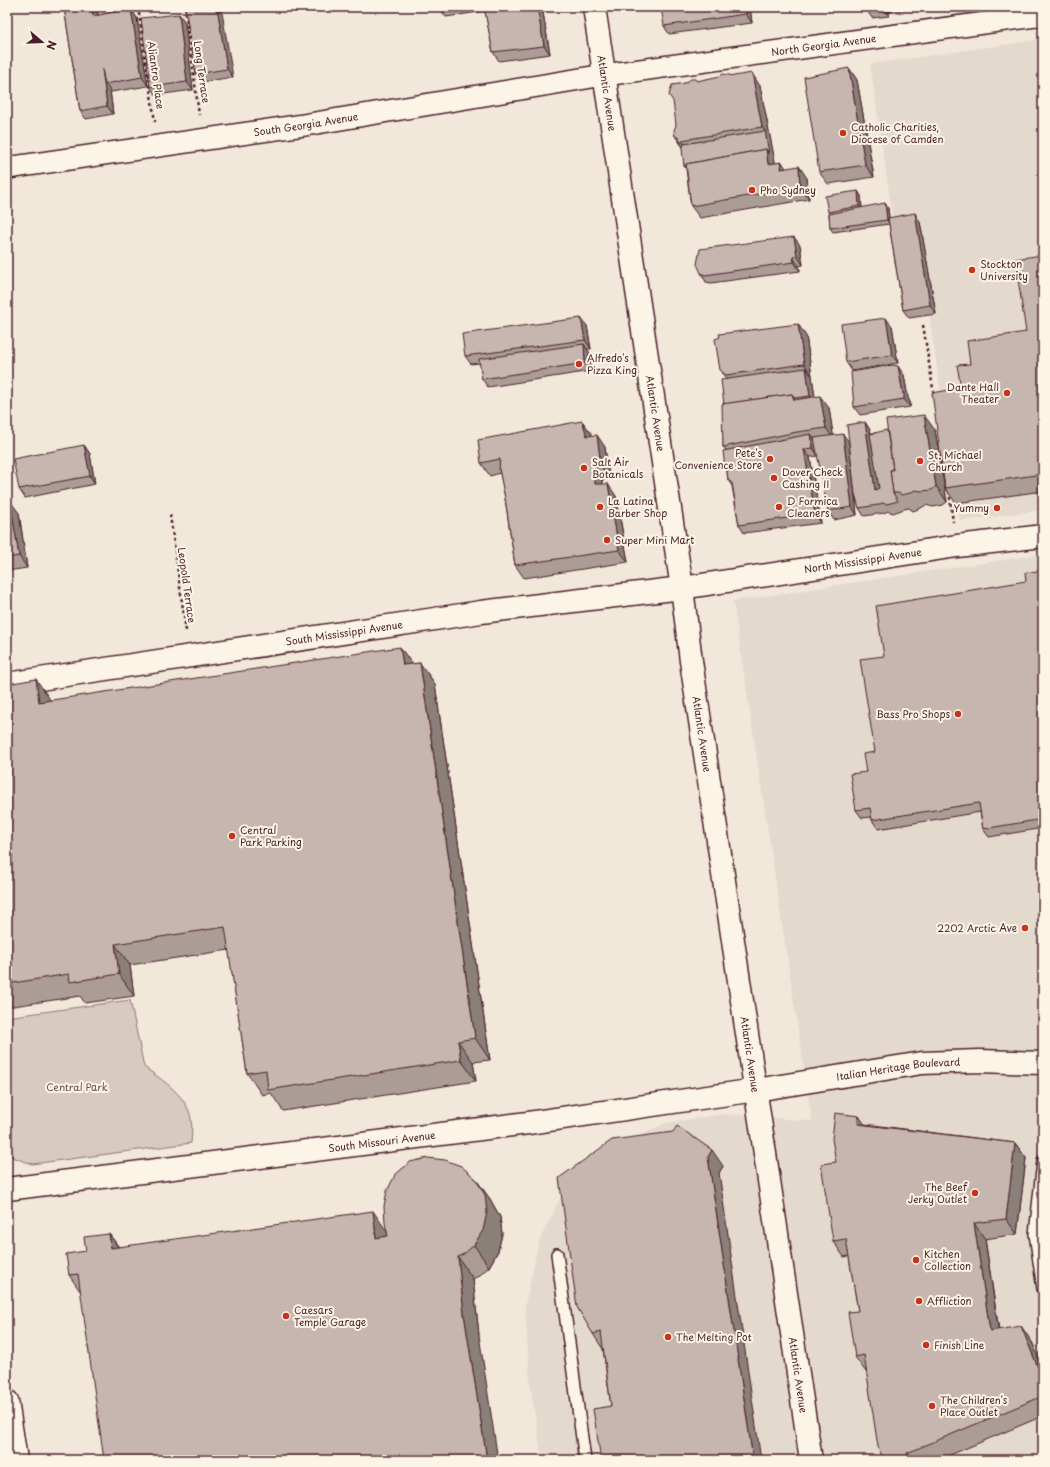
<svg xmlns="http://www.w3.org/2000/svg" width="1050" height="1467" font-family="'Playpen Sans',sans-serif">
<style>
.built{fill:#e4d9cd}
.green{fill:#d8cac0;stroke:#917476}
.lines{fill:none;stroke-linecap:round;stroke-linejoin:round}
.lane-casing{stroke:#4a1f2b;stroke-width:14}
.street-casing{stroke:#4a1f2b;stroke-width:24}
.secondary-casing{stroke:#4a1f2b;stroke-width:25}
.primary-casing{stroke:#4a1f2b;stroke-width:25}
.highway-casing{stroke:#4a1f2b;stroke-width:25}
.path{stroke:#4a1f2b;stroke-width:2.5;stroke-dasharray:3 3;stroke-linecap:butt}
.lane{stroke:#fcf5e5;stroke-width:11}
.street{stroke:#fcf5e5;stroke-width:21}
.secondary{stroke:#fcf5e5;stroke-width:22}
.primary{stroke:#fcf5e5;stroke-width:22}
.highway{stroke:#fcf5e5;stroke-width:22}
.wall{fill:#ab9d96;stroke:#4a1f2b}
.shaded-wall{fill:#8b7f7a;stroke:#4a1f2b}
.building{fill:#c7b6af;stroke:#4a1f2b}
.poi-dot{fill:#c8321e;stroke:#fcf5e5;stroke-width:1.5}
.labels{text-anchor:middle;stroke-width:4;stroke-linejoin:round;paint-order:stroke}
.street-label{font-size:10px;fill:#4a1f2b;stroke:#fcf5e5}
.poi-label{font-size:10px;fill:#4a1f2b;stroke:#fcf5e5;text-anchor:start}
.park-label{font-size:10px;fill:#6e4a50;stroke:#fcf5e5}
</style>
<rect width="100%" height="100%" fill="#f1e8da"/>
<filter id="ink" filterUnits="userSpaceOnUse"><feTurbulence type="fractalNoise" baseFrequency=".025" numOctaves="2"/><feDisplacementMap in="SourceGraphic" scale="8" xChannelSelector="R" yChannelSelector="G"/><feConvolveMatrix kernelMatrix="1 2 1 2 8 2 1 2 1" color-interpolation-filters="sRGB"/></filter>
<g filter="url(#ink)">
<g class="built">
<polygon points="1043,39 1043,510 960,521 929,315 894,226 870,64"/>
<polygon points="1043,554 1043,1460 542,1460 530,1382 525,1306 539,1241 571,1176 617,1147 666,1123 724,1114 812,1121 733,601"/>
</g>
<path class="green" d="M 130,1000 L 144,1067 C 159,1078 178,1089 187,1107 C 193,1117 192,1132 191,1143 L 32,1164 L 12,1157 L 7,1150 L 7,1017 Z"/>
<g class="lines">
<defs>
<g id="lane">
<polyline points="1043,1161 1035,1234 1043,1289"/>
<polyline points="557,1254 585,1460"/>
</g>
<g id="street">
<path id="s1" d="M 7,168 L 304,125 L 604,75 L 1043,15"/>
</g>
<g id="secondary">
<path id="s2" d="M 7,684 L 481,612 L 682,588"/>
<path id="s3" d="M 7,1189 L 528,1123 L 756,1090"/>
<polyline points="7,1401 16,1460"/>
</g>
<g id="primary">
<path id="s4" d="M 682,588 L 957,546 L 1043,536"/>
<path id="s5" d="M 756,1090 L 922,1063 L 979,1061 L 1043,1063"/>
</g>
<g id="highway">
<path id="s6" d="M 594,7 L 682,588 L 691,661 L 811,1460"/>
</g>
</defs>
<use href="#lane" class="lane-casing"/>
<use href="#street" class="street-casing"/>
<use href="#secondary" class="secondary-casing"/>
<use href="#primary" class="primary-casing"/>
<use href="#highway" class="highway-casing"/>
<g class="path">
<polyline points="138,7 155,122"/>
<polyline points="185,7 199,115"/>
<polyline points="923,325 934,395"/>
<polyline points="949,491 953,522"/>
<polyline points="170,515 186,631"/>
</g>
<use href="#lane" class="lane"/>
<use href="#street" class="street"/>
<use href="#secondary" class="secondary"/>
<use href="#primary" class="primary"/>
<use href="#highway" class="highway"/>
</g>
<g class="wall">
<polygon points="64,7 97,7 98,15 131,9 137,18 148,86 111,92 110,90 113,114 86,119 80,111"/>
<polygon points="185,7 233,77 202,82 196,74"/>
<polygon points="440,7 542,7 550,54 499,61 493,52 485,11 446,17 440,9"/>
<polygon points="750,7 752,23 669,34 664,26"/>
<polygon points="866,7 902,7 903,10 889,12 889,16 872,18 866,9"/>
<polygon points="185,22 193,90 156,95 150,87"/>
<polygon points="849,68 857,80 874,177 828,184 819,172"/>
<polygon points="697,81 760,86 775,163 807,178 809,199 700,218 691,206 686,169 684,166 683,147 675,136"/>
<polygon points="858,191 861,196 862,208 888,208 889,218 920,222 936,314 909,318 903,310 889,224 833,232 830,228 829,214 828,212"/>
<polygon points="800,245 803,265 799,266 800,271 711,283 706,282 701,273"/>
<polygon points="1043,255 1043,491 956,503 945,488 961,388 970,364 1026,332"/>
<polygon points="587,326 591,349 587,349 589,352 591,371 488,387 482,379 480,363 471,364 465,356"/>
<polygon points="892,326 898,363 852,371 846,362"/>
<polygon points="806,336 815,397 829,408 833,435 849,442 852,471 865,422 870,430 871,433 935,430 947,502 943,505 933,507 926,505 921,508 913,511 909,508 904,509 893,513 888,511 884,513 864,516 859,508 855,496 857,515 834,520 828,511 818,456 810,457 821,523 744,533 739,525 732,486 728,480 727,471 725,468 726,450 723,447 724,404 726,379 720,370"/>
<polygon points="904,375 908,398 910,402 910,407 860,415 854,407"/>
<polygon points="582,421 591,433 591,435 605,447 609,478 602,480 602,484 616,496 628,562 524,578 515,565 505,498 500,473 490,476 481,463"/>
<polygon points="84,445 90,454 95,484 25,498 19,489"/>
<polygon points="7,502 19,513 27,568 7,571"/>
<polygon points="1043,570 1043,828 989,837 983,829 980,812 878,829 872,820 872,817 862,818 856,810 866,772 875,752 884,656 1026,581"/>
<polygon points="420,663 435,684 490,1060 473,1062 476,1081 283,1111 271,1093 262,1095 247,1073 229,950 130,965 134,996 85,1003 80,996 7,1007 7,684 51,701"/>
<polygon points="865,1124 1015,1143 1026,1158 1017,1234 985,1239 999,1330 1032,1342 1043,1369 1043,1416 938,1460 884,1460 867,1372 866,1372 855,1357 858,1311 849,1256 844,1257 833,1241 836,1162"/>
<polygon points="723,1166 719,1173 611,1406 603,1349 593,1334"/>
<polygon points="475,1178 490,1199 500,1217 502,1234 498,1251 489,1267 480,1275 473,1279 479,1335 80,1291 69,1275 86,1251 109,1234 119,1247 387,1232"/>
</g>
<g class="shaded-wall">
<polygon points="92,7 97,7 99,24 93,16"/>
<polygon points="217,7 221,7 233,77 227,69"/>
<polygon points="537,7 542,7 550,54 544,46"/>
<polygon points="745,7 750,7 752,23 746,14"/>
<polygon points="884,7 886,7 889,12 889,16"/>
<polygon points="131,9 137,18 148,86 142,77"/>
<polygon points="179,14 185,22 193,90 187,82"/>
<polygon points="849,68 857,80 874,177 865,165"/>
<polygon points="102,69 105,84 110,90 113,114 107,106"/>
<polygon points="752,73 760,86 775,161 777,176 768,164 765,131 762,127"/>
<polygon points="682,140 690,152 689,155 680,143"/>
<polygon points="782,162 790,175 781,169"/>
<polygon points="799,166 807,178 809,199 800,187"/>
<polygon points="858,191 861,196 862,211 859,206"/>
<polygon points="885,203 888,208 890,224 887,220"/>
<polygon points="915,213 920,222 936,314 930,305"/>
<polygon points="794,237 800,245 803,265 797,256"/>
<polygon points="793,257 799,266 800,271 794,262"/>
<polygon points="581,318 587,326 591,349 585,340"/>
<polygon points="886,318 892,326 898,363 892,355"/>
<polygon points="798,324 806,336 812,376 804,364"/>
<polygon points="584,344 589,352 591,371 585,363"/>
<polygon points="898,366 904,375 908,398 910,402 910,407 904,399 903,394"/>
<polygon points="806,368 812,376 816,404 810,396"/>
<polygon points="820,396 829,408 834,440 826,428"/>
<polygon points="924,415 935,430 947,502 936,486"/>
<polygon points="582,421 591,433 596,448 587,436"/>
<polygon points="865,422 870,430 881,498 875,490"/>
<polygon points="811,434 817,442 818,456 813,448"/>
<polygon points="843,434 849,442 857,515 852,507"/>
<polygon points="597,435 605,447 609,478 601,466"/>
<polygon points="84,445 90,454 95,484 90,476"/>
<polygon points="804,449 810,457 821,523 815,514"/>
<polygon points="593,468 602,480 603,496 595,484"/>
<polygon points="608,484 616,496 628,562 619,550"/>
<polygon points="10,501 19,513 27,568 19,556"/>
<polygon points="400,647 415,668 403,665"/>
<polygon points="420,663 435,684 490,1060 475,1038"/>
<polygon points="36,679 51,701 39,702"/>
<polygon points="115,944 130,965 134,996 119,974"/>
<polygon points="458,1041 473,1062 476,1081 461,1060"/>
<polygon points="859,1116 870,1132 858,1124"/>
<polygon points="1015,1143 1026,1158 1017,1234 1006,1219"/>
<polygon points="712,1150 723,1166 719,1173 761,1460 753,1460 708,1157"/>
<polygon points="475,1178 490,1199 500,1217 502,1234 498,1251 489,1267 474,1245"/>
<polygon points="373,1211 388,1233 391,1259 376,1238"/>
<polygon points="974,1223 985,1239 1001,1347 990,1331"/>
<polygon points="109,1234 124,1255 111,1248"/>
<polygon points="458,1257 473,1279 479,1335 498,1460 487,1460 464,1314"/>
<polygon points="1021,1326 1032,1342 1043,1369 1043,1380"/>
<polygon points="907,1453 912,1460 910,1460"/>
</g>
<g class="building">
<polygon points="64,7 92,7 93,16 131,9 142,77 105,84 102,69 107,106 80,111"/>
<polygon points="185,7 217,7 227,69 196,74"/>
<polygon points="440,7 453,7 440,9"/>
<polygon points="484,7 537,7 544,46 493,52"/>
<polygon points="661,7 745,7 746,14 664,26"/>
<polygon points="866,7 884,7 866,9"/>
<polygon points="179,14 187,82 150,87 141,18"/>
<polygon points="849,68 865,165 819,172 804,77"/>
<polygon points="752,73 762,127 682,140 680,143 679,138 675,136 674,130 676,125 673,101 669,95 672,85 685,83 691,79 695,79 697,81 720,76 723,74 734,76"/>
<polygon points="765,131 769,153 766,149 686,164 686,167 684,166 682,149 684,144"/>
<polygon points="766,149 768,164 782,162 781,169 799,166 800,187 691,206 686,164"/>
<polygon points="858,191 859,206 828,212 825,196"/>
<polygon points="885,203 887,220 830,228 829,214"/>
<polygon points="915,213 930,305 903,310 888,218"/>
<polygon points="794,237 797,256 793,257 794,262 705,275 701,273 697,264 700,249"/>
<polygon points="1043,255 1043,474 945,488 932,393 961,388 957,365 970,364 967,341 1026,332 1015,259"/>
<polygon points="581,318 585,340 465,356 462,334"/>
<polygon points="886,318 892,355 846,362 841,324"/>
<polygon points="798,324 804,364 726,375 720,370 715,339 720,337 719,334"/>
<polygon points="584,344 585,363 482,379 479,359"/>
<polygon points="892,365 898,366 903,394 904,393 904,399 854,407 851,372"/>
<polygon points="806,368 810,396 795,398 792,394 724,404 721,380"/>
<polygon points="792,394 794,400 820,396 826,428 797,432 723,447 722,404"/>
<polygon points="924,415 936,486 932,490 922,491 915,490 910,493 902,495 898,493 893,493 890,470 893,470 886,420"/>
<polygon points="582,421 587,436 597,435 601,466 593,468 595,484 608,484 619,550 515,565 505,498 499,469 500,459 481,463 478,440"/>
<polygon points="865,422 875,490 879,488 870,434 887,430 893,470 890,470 893,493 898,501 887,504 882,503 878,505 859,508 855,494 847,425"/>
<polygon points="811,434 813,448 804,449 815,514 739,525 732,483 728,480 727,472 730,467 725,468 723,451"/>
<polygon points="843,434 852,507 828,511 814,438"/>
<polygon points="84,445 90,476 19,489 13,459"/>
<polygon points="10,501 19,556 7,558 7,502"/>
<polygon points="1043,570 1043,819 983,829 979,803 872,820 870,808 856,810 850,774 866,772 863,754 875,752 860,659 884,656 876,606 1026,581 1025,573"/>
<polygon points="400,647 403,665 420,663 475,1038 458,1041 461,1060 268,1090 266,1070 247,1073 225,927 115,944 119,974 70,982 69,974 7,984 7,684 36,679 39,702"/>
<polygon points="835,1113 859,1116 858,1124 1015,1143 1006,1219 974,1223 990,1331 1021,1326 1043,1380 1043,1396 907,1453 909,1459 906,1460 884,1460 878,1447 864,1355 855,1357 848,1312 858,1311 846,1239 833,1241 821,1164 836,1162 832,1139"/>
<polygon points="677,1126 712,1150 708,1157 753,1460 601,1460 593,1409 611,1406 601,1332 593,1334 577,1307 559,1178 612,1140 673,1132"/>
<polygon points="428,1158 445,1160 461,1166 475,1178 485,1195 487,1212 483,1230 474,1245 465,1253 458,1257 464,1314 487,1460 104,1460 78,1274 69,1275 66,1254 86,1251 84,1237 109,1234 111,1248 373,1211 376,1238 388,1236 385,1223 384,1206 387,1191 395,1175 410,1162"/>
</g>
</g>
<g class="poi-dot">
<circle cx="843" cy="133" r="4"/>
<circle cx="752" cy="190" r="4"/>
<circle cx="972" cy="270" r="4"/>
<circle cx="579" cy="364" r="4"/>
<circle cx="1007" cy="393" r="4"/>
<circle cx="770" cy="459" r="4"/>
<circle cx="920" cy="461" r="4"/>
<circle cx="584" cy="468" r="4"/>
<circle cx="774" cy="478" r="4"/>
<circle cx="600" cy="507" r="4"/>
<circle cx="779" cy="507" r="4"/>
<circle cx="997" cy="508" r="4"/>
<circle cx="607" cy="540" r="4"/>
<circle cx="958" cy="714" r="4"/>
<circle cx="232" cy="836" r="4"/>
<circle cx="1025" cy="928" r="4"/>
<circle cx="975" cy="1193" r="4"/>
<circle cx="916" cy="1260" r="4"/>
<circle cx="919" cy="1301" r="4"/>
<circle cx="286" cy="1316" r="4"/>
<circle cx="668" cy="1337" r="4"/>
<circle cx="926" cy="1345" r="4"/>
<circle cx="932" cy="1406" r="4"/>
</g>
<g class="labels">
<g class="street-label">
<text dy="4" stroke="none"><textPath href="#s1" startOffset="826">North Georgia Avenue</textPath></text>
<text transform="translate(202 72) rotate(82)" y="4">Long Terrace</text>
<text transform="translate(156 75) rotate(82)" y="4">Aliantro Place</text>
<text dy="4" stroke="none"><textPath href="#s6" startOffset="87">Atlantic Avenue</textPath></text>
<text dy="4" stroke="none"><textPath href="#s1" startOffset="302">South Georgia Avenue</textPath></text>
<text dy="4" stroke="none"><textPath href="#s6" startOffset="411">Atlantic Avenue</textPath></text>
<text dy="4" stroke="none"><textPath href="#s4" startOffset="183">North Mississippi Avenue</textPath></text>
<text transform="translate(187 585) rotate(82)" y="4">Leopold Terrace</text>
<text dy="4" stroke="none"><textPath href="#s2" startOffset="341">South Mississippi Avenue</textPath></text>
<text dy="4" stroke="none"><textPath href="#s6" startOffset="735">Atlantic Avenue</textPath></text>
<text dy="4" stroke="none"><textPath href="#s6" startOffset="1059">Atlantic Avenue</textPath></text>
<text dy="4" stroke="none"><textPath href="#s5" startOffset="144">Italian Heritage Boulevard</textPath></text>
<text dy="4" stroke="none"><textPath href="#s3" startOffset="378">South Missouri Avenue</textPath></text>
<text dy="4" stroke="none"><textPath href="#s6" startOffset="1383">Atlantic Avenue</textPath></text>
</g>
<g class="poi-label">
<text x="851" y="131">Catholic Charities,<tspan x="851" dy="12">Diocese of Camden</tspan></text>
<text x="760" y="194">Pho Sydney</text>
<text x="980" y="268">Stockton<tspan x="980" dy="12">University</tspan></text>
<text x="587" y="362">Alfredo's<tspan x="587" dy="12">Pizza King</tspan></text>
<text x="999" y="391" text-anchor="end">Dante Hall<tspan x="999" dy="12">Theater</tspan></text>
<text x="762" y="457" text-anchor="end">Pete's<tspan x="762" dy="12">Convenience Store</tspan></text>
<text x="928" y="459">St. Michael<tspan x="928" dy="12">Church</tspan></text>
<text x="592" y="466">Salt Air<tspan x="592" dy="12">Botanicals</tspan></text>
<text x="782" y="476">Dover Check<tspan x="782" dy="12">Cashing II</tspan></text>
<text x="608" y="505">La Latina<tspan x="608" dy="12">Barber Shop</tspan></text>
<text x="787" y="505">D Formica<tspan x="787" dy="12">Cleaners</tspan></text>
<text x="989" y="512" text-anchor="end">Yummy</text>
<text x="615" y="544">Super Mini Mart</text>
<text x="950" y="718" text-anchor="end">Bass Pro Shops</text>
<text x="240" y="834">Central<tspan x="240" dy="12">Park Parking</tspan></text>
<text x="1017" y="932" text-anchor="end">2202 Arctic Ave</text>
<text x="967" y="1191" text-anchor="end">The Beef<tspan x="967" dy="12">Jerky Outlet</tspan></text>
<text x="924" y="1258">Kitchen<tspan x="924" dy="12">Collection</tspan></text>
<text x="927" y="1305">Affliction</text>
<text x="294" y="1314">Caesars<tspan x="294" dy="12">Temple Garage</tspan></text>
<text x="676" y="1341">The Melting Pot</text>
<text x="934" y="1349">Finish Line</text>
<text x="940" y="1404">The Children's<tspan x="940" dy="12">Place Outlet</tspan></text>
</g>
<g class="park-label">
<text x="77" y="1091">Central Park</text>
</g>
</g>
<rect width="1050" height="1467" fill="none" stroke="#fcf5e5" stroke-width="24"/>
<rect x="12" y="12" width="1026" height="1443" fill="none" stroke="#4a1f2b" stroke-width="1.5" filter="url(#ink)"/>
<g transform="translate(42 42) rotate(109)" stroke="#fcf5e5" stroke-width="3" paint-order="stroke">
<path d="M0-3L7 15L0 10L-7 15Z" fill="#4a1f2b"/>
<text y="-6" font-size="11" font-weight="bold" text-anchor="middle" fill="#4a1f2b">N</text>
</g>
</svg>
